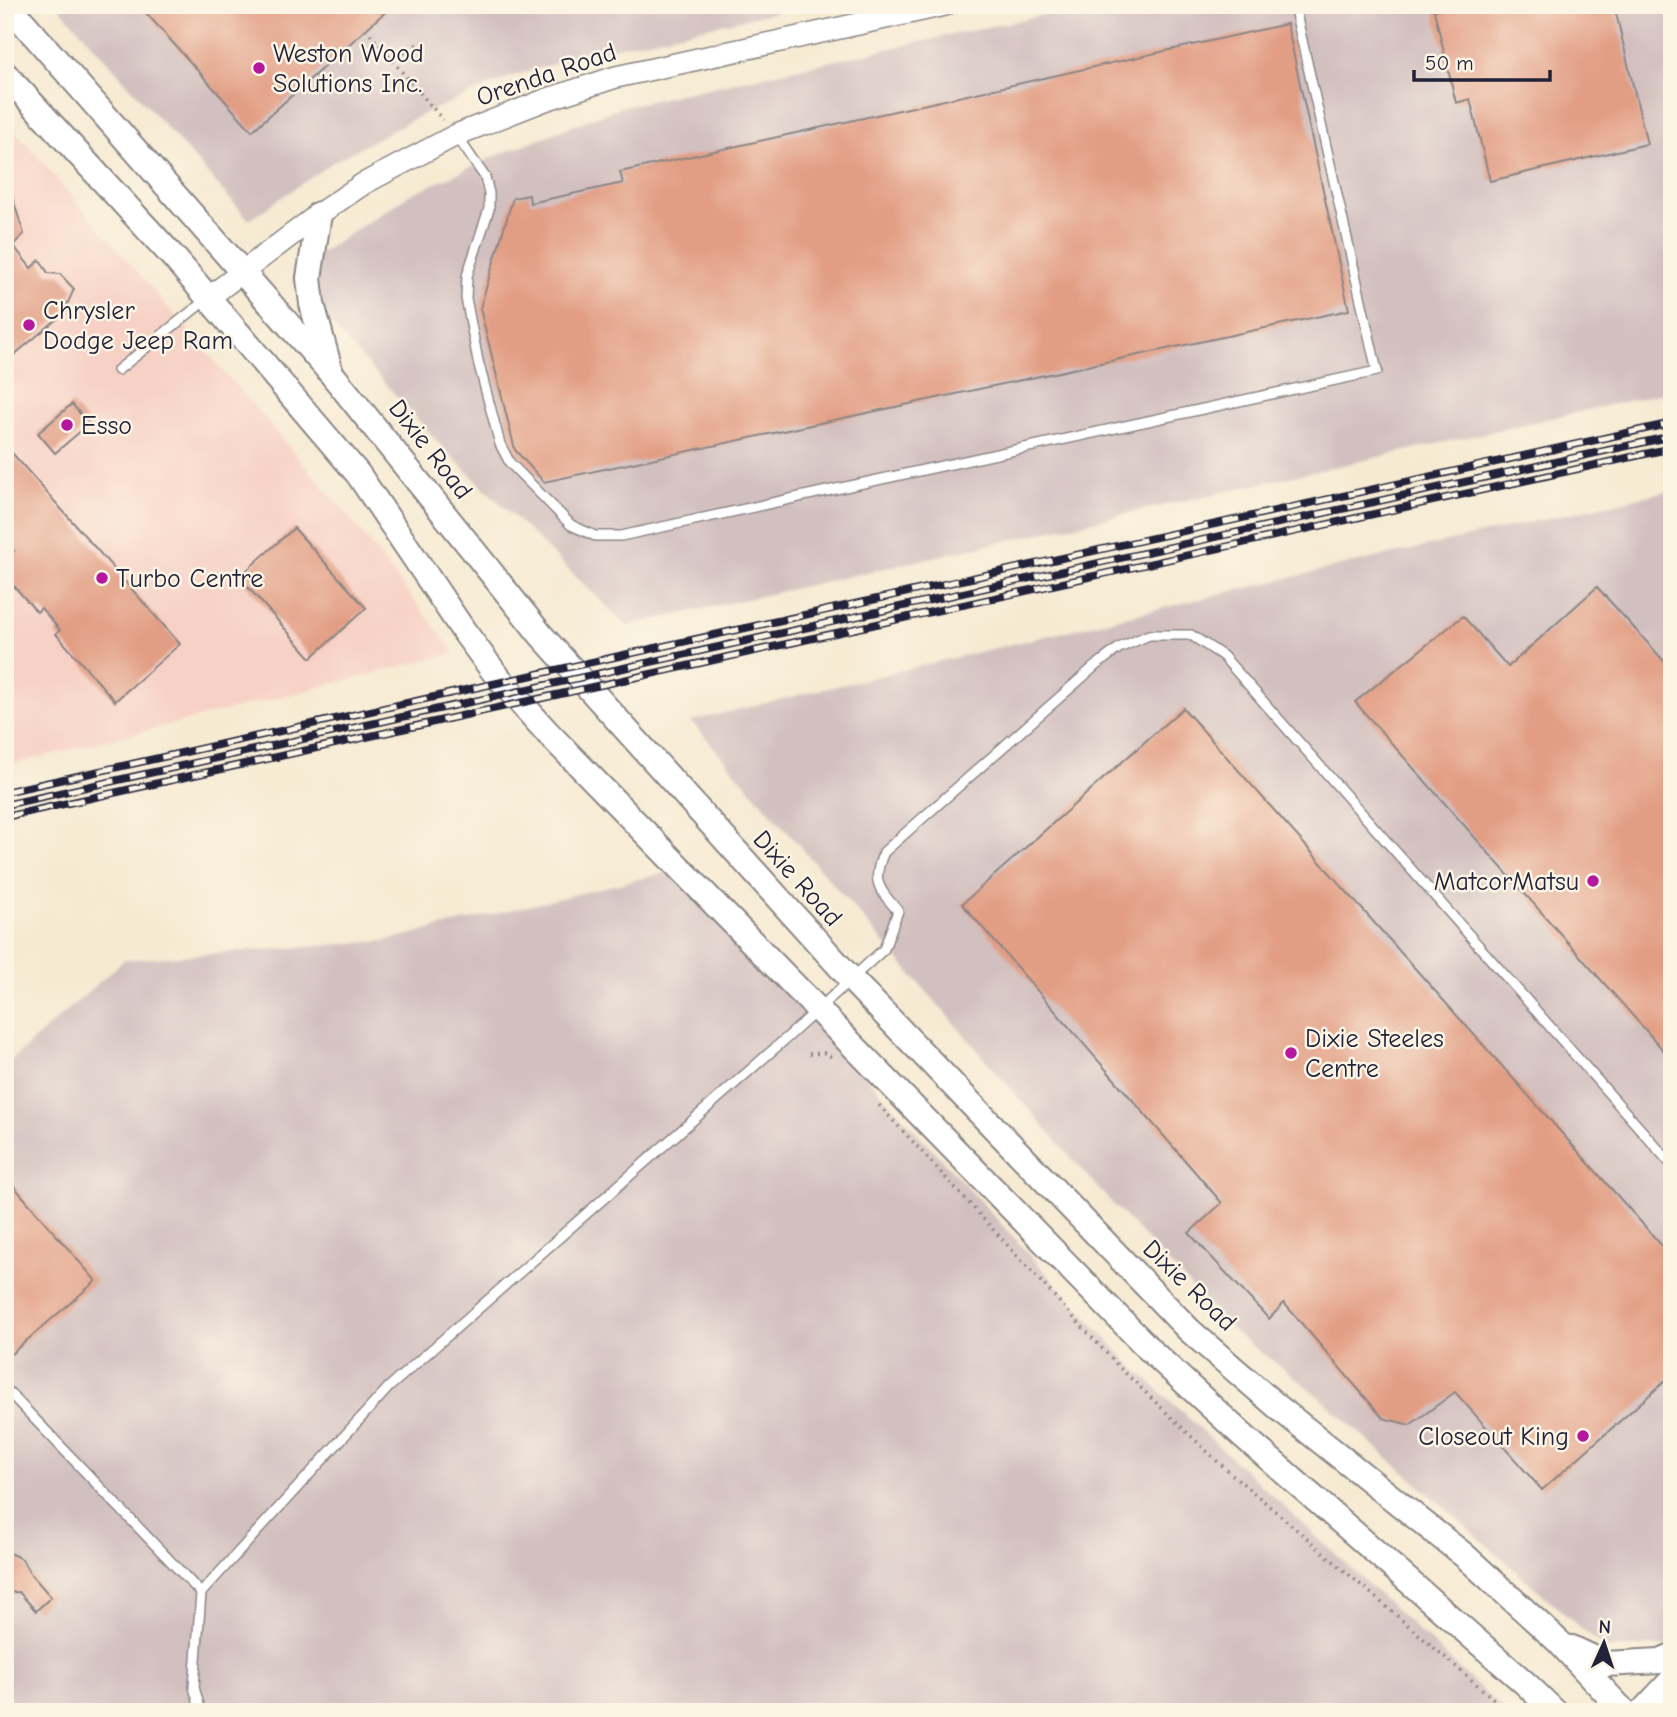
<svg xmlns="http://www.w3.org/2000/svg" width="1677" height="1717" font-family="'Comic Neue',sans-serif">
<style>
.built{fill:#f7d1c6}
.industrial{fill:#d2bfbf}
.building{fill:#e29e84}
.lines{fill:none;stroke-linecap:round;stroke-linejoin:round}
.service-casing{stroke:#8c8686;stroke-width:12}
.tertiary-casing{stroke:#8c8686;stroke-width:24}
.secondary-casing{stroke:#8c8686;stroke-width:28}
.path{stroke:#8c8686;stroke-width:3.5;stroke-dasharray:2 5;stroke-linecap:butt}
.service{stroke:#fff;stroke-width:9}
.tertiary{stroke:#fff;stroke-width:21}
.secondary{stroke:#fff;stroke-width:24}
.rail-casing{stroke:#22223b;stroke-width:8}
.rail{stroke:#fcf5e5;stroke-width:5;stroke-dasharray:16;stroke-linecap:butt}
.poi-dot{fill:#b5179e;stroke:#fcf5e5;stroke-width:2.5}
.labels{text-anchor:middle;stroke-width:5;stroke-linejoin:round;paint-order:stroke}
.poi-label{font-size:26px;fill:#22223b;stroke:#fcf5e5;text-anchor:start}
.street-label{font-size:26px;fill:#22223b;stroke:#fcf5e5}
</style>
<rect width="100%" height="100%" fill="#fcf5e5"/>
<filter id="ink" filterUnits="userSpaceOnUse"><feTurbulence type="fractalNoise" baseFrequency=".0143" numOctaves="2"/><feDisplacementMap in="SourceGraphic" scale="14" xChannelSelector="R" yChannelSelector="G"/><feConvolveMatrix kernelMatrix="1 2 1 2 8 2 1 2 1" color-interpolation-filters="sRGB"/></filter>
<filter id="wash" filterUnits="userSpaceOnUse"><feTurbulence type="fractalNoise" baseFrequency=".00686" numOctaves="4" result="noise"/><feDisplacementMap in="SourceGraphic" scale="28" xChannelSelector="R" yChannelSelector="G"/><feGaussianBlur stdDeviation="1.57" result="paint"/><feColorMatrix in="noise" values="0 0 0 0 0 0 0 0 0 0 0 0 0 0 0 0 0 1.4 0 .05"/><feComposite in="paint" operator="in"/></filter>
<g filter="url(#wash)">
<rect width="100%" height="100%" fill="#f6ead2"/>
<polygon class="built" points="5,119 347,514 455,653 5,766"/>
<g class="industrial">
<polygon points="57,5 808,5 590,53 513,76 423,114 333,162 249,220"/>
<polygon points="1089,5 1672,5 1672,391 627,626 447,452 294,283 293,271 409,195 500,154 621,107"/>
<polygon points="1672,490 1672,1645 1605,1649 1304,1384 1235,1333 1095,1185 691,721 1271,582"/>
<polygon points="676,870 1127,1361 1506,1712 5,1712 5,1066 124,960 384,941"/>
</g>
<g id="blocks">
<g class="building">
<polygon points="139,5 393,5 252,131"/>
<polygon points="1452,5 1614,5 1647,144 1490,181 1470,99 1456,103 1434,10"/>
<polygon points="1287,24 1349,310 544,482 515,450 480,308 513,198 529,195 530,203 623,183 620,172"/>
<polygon points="8,184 24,234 13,245 31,268 40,260 48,273 60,274 74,289 63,314 14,355 5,344 5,185"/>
<polygon points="72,404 89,424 55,453 38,433"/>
<polygon points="5,445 180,644 115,701 56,634 60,630 41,608 37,612 5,576 5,559 14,551 5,541 5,518 11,513 5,506"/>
<polygon points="294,528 366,608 311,658 239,577"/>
<polygon points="1597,587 1672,670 1672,1060 1355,702 1463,616 1508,667"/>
<polygon points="1183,708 1672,1257 1672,1375 1542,1490 1455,1392 1410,1425 1383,1418 1284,1303 1269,1319 1189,1233 1222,1203 962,904"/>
<polygon points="5,1176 96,1281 5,1359"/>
<polygon points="5,1551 22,1559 29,1572 51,1597 36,1611 19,1592 5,1593"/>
</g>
</g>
</g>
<g filter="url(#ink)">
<use href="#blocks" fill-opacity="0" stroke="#8c8686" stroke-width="2"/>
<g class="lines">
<defs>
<g id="service">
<polyline points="456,135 485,177 489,193 489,209 467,276 466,298 478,361 500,444 510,463 571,525 595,536 621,536 1377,371 1294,5"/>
<polyline points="118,370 207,299"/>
<path d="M 5,1388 L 201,1593 L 389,1387 L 790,1035 L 884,949 L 898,911 C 878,888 871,881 884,852 L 1094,667 L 1119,648 L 1149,635 L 1191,635 L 1223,656 L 1672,1165"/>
<polyline points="201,1712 194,1687 201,1593"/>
</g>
<polyline id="tertiary" points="208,298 319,214 363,184 456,135 545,100 616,77 945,5"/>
<g id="secondary">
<polyline points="8,5 331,373 541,635 851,979 1189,1330 1279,1408 1465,1556 1559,1642 1624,1712"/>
<polyline points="5,74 176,260 358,474 463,630 497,676 547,732 1150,1350 1241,1434 1526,1684 1555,1712"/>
<polyline points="319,214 309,278 312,304 329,366"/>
<polyline points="1572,1648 1606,1664 1660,1661 1672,1656"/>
<polyline points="1642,1712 1672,1680"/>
</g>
</defs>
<use href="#service" class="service-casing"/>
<use href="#tertiary" class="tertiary-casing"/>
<use href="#secondary" class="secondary-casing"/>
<g class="path">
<polyline points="370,34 443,120"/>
<polyline points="392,61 419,43"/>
<polyline points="809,1054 824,1053 835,1059"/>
<polyline points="879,1105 1120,1368 1218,1462 1496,1701"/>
</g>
<use href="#service" class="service"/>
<use href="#tertiary" class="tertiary"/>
<use href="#secondary" class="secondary"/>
<defs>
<g id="rail">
<polyline points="5,792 1672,423"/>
<polyline points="5,805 1672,436"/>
<polyline points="5,817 1672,448"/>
</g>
</defs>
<use href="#rail" class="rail-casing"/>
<use href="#rail" class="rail"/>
</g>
</g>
<g class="poi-dot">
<circle cx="259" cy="68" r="7"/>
<circle cx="29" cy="325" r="7"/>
<circle cx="67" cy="425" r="7"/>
<circle cx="102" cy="578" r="7"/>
<circle cx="1593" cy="881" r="7"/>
<circle cx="1291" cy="1053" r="7"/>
<circle cx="1583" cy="1436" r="7"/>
</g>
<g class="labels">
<g class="poi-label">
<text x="273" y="62">Weston Wood<tspan x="273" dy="30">Solutions Inc.</tspan></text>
<text x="43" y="319">Chrysler<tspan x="43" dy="30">Dodge Jeep Ram</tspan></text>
<text x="81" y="434">Esso</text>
<text x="116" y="587">Turbo Centre</text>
<text x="1579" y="890" text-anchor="end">MatcorMatsu</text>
<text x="1305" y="1047">Dixie Steeles<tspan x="1305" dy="30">Centre</tspan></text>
<text x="1569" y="1445" text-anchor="end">Closeout King</text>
</g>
<g class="street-label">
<text transform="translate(546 74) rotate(-19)" y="9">Orenda Road</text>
<text transform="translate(431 449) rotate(52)" y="9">Dixie Road</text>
<text transform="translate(798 878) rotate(48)" y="9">Dixie Road</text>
<text transform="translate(1190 1285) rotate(44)" y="9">Dixie Road</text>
</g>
</g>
<rect width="1677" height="1717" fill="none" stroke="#fcf5e5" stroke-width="28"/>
<g transform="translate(1604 1643) rotate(3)" stroke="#fcf5e5" stroke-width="5" paint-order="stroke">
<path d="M0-5L12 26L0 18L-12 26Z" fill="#22223b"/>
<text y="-10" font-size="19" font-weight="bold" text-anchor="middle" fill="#22223b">N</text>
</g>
<path d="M1414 70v10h136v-10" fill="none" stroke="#22223b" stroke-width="3.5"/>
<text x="1425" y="70" font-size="21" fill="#22223b" stroke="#fcf5e5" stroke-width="5" paint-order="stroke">50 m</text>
</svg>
